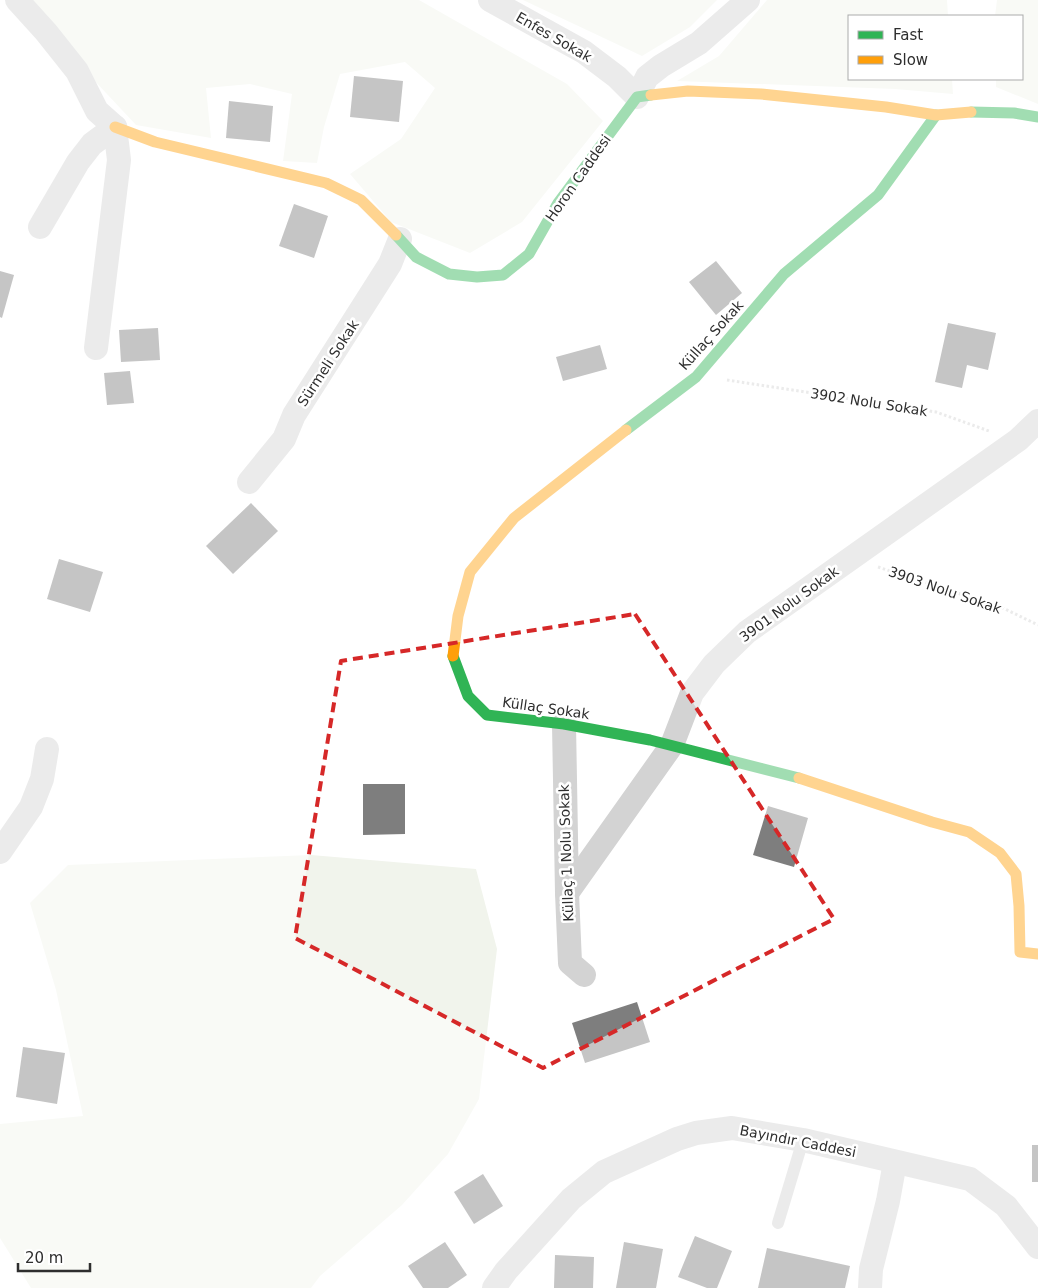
<svg xmlns="http://www.w3.org/2000/svg" width="1038" height="1288" font-family="'DejaVu Sans',sans-serif">
<style>
.green{fill:#f1f4ec}
.building{fill:#7e7e7e}
.lines{fill:none;stroke-linecap:round;stroke-linejoin:round}
.path{stroke:#d3d3d3;stroke-width:3;stroke-dasharray:2.5 2.5;stroke-linecap:butt}
.lane{stroke:#d3d3d3;stroke-width:12}
.street{stroke:#d3d3d3;stroke-width:24}
.fast{stroke:#30b455;stroke-width:11}
.slow{stroke:#ff9f0a;stroke-width:11}
.marked{fill:none;stroke:#d62828;stroke-width:4;stroke-dasharray:10 6;stroke-linejoin:round}
.labels{text-anchor:middle;stroke-width:5;stroke-linejoin:round;paint-order:stroke}
.street-label{font-size:14px;fill:#2e2e2e;stroke:#fff}
</style>
<rect width="100%" height="100%" fill="#fff"/>
<g class="green">
<polygon points="19,0 419,0 567,84 603,121 522,222 470,253 391,222 350,174 401,139 435,88 405,62 340,74 324,127 317,163 283,161 292,94 250,84 206,88 211,138 136,125"/>
<polygon points="523,0 717,0 690,27 642,56"/>
<polygon points="767,0 947,0 948,16 849,16 849,79 952,79 953,94 895,89 677,81 719,56"/>
<polygon points="997,0 1038,0 1038,104 996,87 996,79 1022,79 1022,16 995,16"/>
<polygon points="311,855 476,869 497,949 479,1099 448,1154 402,1205 320,1276 311,1288 31,1288 0,1238 0,1124 83,1116 56,990 30,903 68,865"/>
</g>
<g class="building">
<polygon points="354,76 403,81 399,122 350,117"/>
<polygon points="229,101 273,106 270,142 226,138"/>
<polygon points="294,204 328,216 314,258 279,246"/>
<polygon points="716,261 742,293 716,315 689,282"/>
<polygon points="0,271 14,275 2,318 0,317"/>
<polygon points="948,323 996,333 988,370 967,365 962,388 935,382"/>
<polygon points="158,328 160,360 121,362 119,330"/>
<polygon points="600,345 607,369 563,381 556,357"/>
<polygon points="130,371 134,403 107,405 104,373"/>
<polygon points="251,503 278,531 233,574 206,546"/>
<polygon points="59,559 103,572 90,612 47,599"/>
<polygon points="363,784 405,784 405,834 363,835"/>
<polygon points="768,806 808,818 794,867 753,855"/>
<polygon points="637,1002 650,1042 585,1063 572,1023"/>
<polygon points="23,1047 65,1053 57,1104 16,1097"/>
<rect x="1032" y="1145" width="6" height="37"/>
<polygon points="483,1174 503,1206 474,1224 454,1192"/>
<polygon points="695,1236 732,1251 717,1288 707,1288 678,1277"/>
<polygon points="445,1242 467,1275 448,1288 423,1288 408,1266"/>
<polygon points="624,1242 663,1249 656,1288 616,1288"/>
<polygon points="767,1248 850,1266 845,1288 758,1288"/>
<polygon points="555,1255 594,1257 593,1288 554,1288"/>
</g>
<g class="lines">
<g class="path">
<polyline points="727,380 936,412 989,431"/>
<polyline points="878,567 1003,608 1038,625"/>
</g>
<polyline class="lane" points="778,1223 803,1140"/>
<g class="street">
<polyline points="17,0 46,32 77,71 97,111 115,127"/>
<polyline points="490,0 584,52 617,77 637,97 647,77 661,66 699,43 748,0"/>
<polyline points="40,227 78,162 92,144 115,127"/>
<polyline points="96,348 119,160 115,127"/>
<polyline points="249,482 284,439 294,415 390,264 400,239"/>
<polyline points="564,724 567,893 570,963 584,975"/>
<polyline points="0,852 31,807 42,779 47,749"/>
<polyline points="567,893 672,745 692,693 714,664 747,632 1018,440 1038,421"/>
<polyline points="494,1288 506,1271 571,1199 604,1172 677,1139 696,1133 732,1128 803,1140 970,1179 1006,1206 1038,1247"/>
<polyline points="870,1288 871,1269 888,1201 895,1162"/>
</g>
<g class="fast">
<polyline points="971,112 1014,113 1038,117"/>
<polyline points="396,235 416,257 449,274 477,277 503,275 529,254 558,203 637,97 651,95"/>
<polyline points="626,430 696,377 784,274 878,195 936,115"/>
<polyline points="453,656 468,696 487,715 564,724 650,740 799,778"/>
</g>
<g class="slow">
<polyline points="651,95 688,91 761,94 886,107 936,115 971,112"/>
<polyline points="115,127 155,142 326,183 361,200 396,235"/>
<polyline points="453,656 458,616 470,572 514,518 626,430"/>
<polyline points="799,778 932,822 969,832 1000,853 1016,874 1019,906 1020,952 1038,954"/>
</g>
</g>
<path d="M0 0H1038V1288H0ZM 635,614 L 834,919 L 543,1068 L 295,938 L 341,661 Z" fill="#fff" fill-opacity=".55" fill-rule="evenodd"/>
<path class="marked" d="M 635,614 L 834,919 L 543,1068 L 295,938 L 341,661 Z"/>
<g class="labels">
<g class="street-label">
<text transform="translate(554 37) rotate(30)" y="5">Enfes Sokak</text>
<text transform="translate(578 178) rotate(-55)" y="5">Horon Caddesi</text>
<text transform="translate(711 335) rotate(-48)" y="5">Küllaç Sokak</text>
<text transform="translate(328 363) rotate(-57)" y="5">Sürmeli Sokak</text>
<text transform="translate(869 402) rotate(9)" y="5">3902 Nolu Sokak</text>
<text transform="translate(945 590) rotate(19)" y="5">3903 Nolu Sokak</text>
<text transform="translate(789 604) rotate(-36)" y="5">3901 Nolu Sokak</text>
<text transform="translate(546 708) rotate(8)" y="5">Küllaç Sokak</text>
<text transform="translate(566 853) rotate(-92)" y="5">Küllaç 1 Nolu Sokak</text>
<text transform="translate(798 1141) rotate(11)" y="5">Bayındır Caddesi</text>
</g>
</g>
<rect x="848" y="15" width="175" height="65" fill="#ffffff" stroke="#ababab"/>
<rect x="858" y="31" width="25" height="8" fill="#30b455" stroke="#ababab"/>
<text x="893" y="40" font-size="15" fill="#2e2e2e">Fast</text>
<rect x="858" y="56" width="25" height="8" fill="#ff9f0a" stroke="#ababab"/>
<text x="893" y="65" font-size="15" fill="#2e2e2e">Slow</text>
<path d="M18 1263v8h72v-8" fill="none" stroke="#2e2e2e" stroke-width="2.5"/>
<text x="25" y="1263" font-size="15" fill="#2e2e2e" stroke="#ffffff" stroke-width="4" paint-order="stroke">20 m</text>
</svg>
